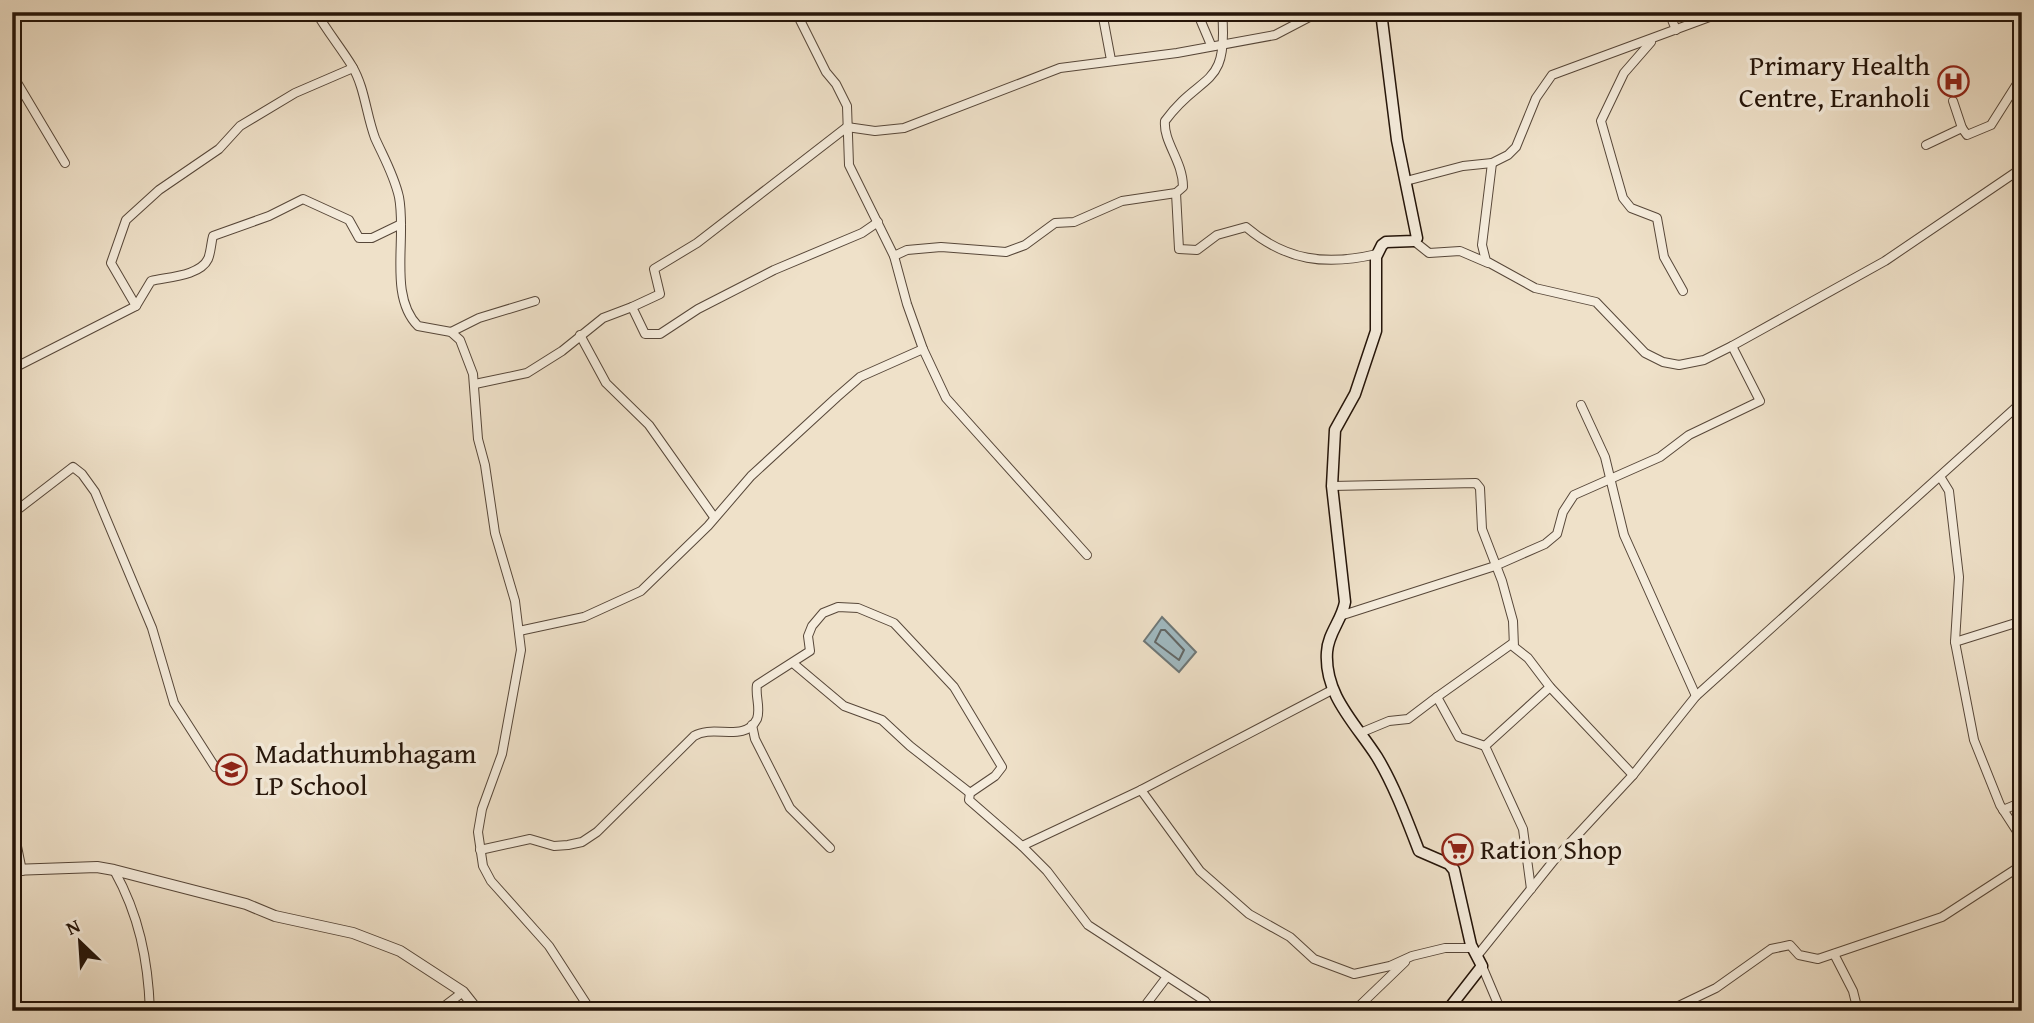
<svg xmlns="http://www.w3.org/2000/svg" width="2034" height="1023" font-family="'Gentium Book Plus',serif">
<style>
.water{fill:#a0bac2;stroke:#6e7878;stroke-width:2}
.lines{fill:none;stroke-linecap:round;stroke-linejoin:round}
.shore{stroke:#626766;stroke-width:2}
.minor-casing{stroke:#574739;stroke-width:10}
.tertiary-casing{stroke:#574739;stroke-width:12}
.secondary-casing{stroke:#241409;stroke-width:13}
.minor{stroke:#f5ecdc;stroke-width:8}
.tertiary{stroke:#f5ecdc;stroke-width:10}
.secondary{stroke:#f5ecdc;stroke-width:10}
.labels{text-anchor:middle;stroke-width:7;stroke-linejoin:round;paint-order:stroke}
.poi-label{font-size:28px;fill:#241409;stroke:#f5ecdc;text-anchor:start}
</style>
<rect width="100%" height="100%" fill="#efe1c9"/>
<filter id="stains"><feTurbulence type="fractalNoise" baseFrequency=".00286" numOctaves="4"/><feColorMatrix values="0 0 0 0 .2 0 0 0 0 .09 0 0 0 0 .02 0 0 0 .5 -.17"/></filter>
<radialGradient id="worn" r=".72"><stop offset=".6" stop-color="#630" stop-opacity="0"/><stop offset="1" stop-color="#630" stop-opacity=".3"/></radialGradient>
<polygon class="water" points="1162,617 1196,652 1179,672 1144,641"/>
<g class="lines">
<polygon class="shore" points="1161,630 1165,630 1184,650 1179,660 1155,642"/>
<defs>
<g id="minor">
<polyline points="85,12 100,12"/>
<path d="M 316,12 C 327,31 341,48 352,66 C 365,88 366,114 375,138 C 384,158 394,175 399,197 C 407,238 388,296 418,326 L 451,332 L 460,340 L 473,374 L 478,439 L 485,465 L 495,533 L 515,601 L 521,650 L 502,754 L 482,809 L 478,832 L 483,866 L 491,881 L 549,946 L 591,1011"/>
<polyline points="796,12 826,72 836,84 847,106 849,165 894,256 907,304 923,349 946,398 1087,555"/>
<polyline points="1102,12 1111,60"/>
<polyline points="1197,12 1211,45"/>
<polyline points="1669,12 1676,30"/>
<polyline points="2020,12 2022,14"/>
<polyline points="1651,42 1624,73 1601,121 1623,198 1631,208 1657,218 1664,257 1683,291"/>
<polyline points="12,74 65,163"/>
<polyline points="1953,101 1962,128"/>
<polyline points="1926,145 1962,128 1967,135 1991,125 2022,76"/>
<polyline points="1492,163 1482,245 1486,261 1535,288 1596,302 1645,353 1663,362 1679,365 1704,360 1732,346"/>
<polyline points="1406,181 1463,166 1492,163 1508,155 1516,147 1536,98 1552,75 1723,12"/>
<path d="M 1176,193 L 1179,249 L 1197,250 L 1217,235 L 1246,227 C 1286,261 1326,266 1377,254"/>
<polyline points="878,222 862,233 774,270 698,309 660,334 645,334 632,307 660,294 654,269 697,243 847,127 875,131 904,128 1060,68 1177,53 1275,35 1319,12"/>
<polyline points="1414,241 1429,253 1460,251 1488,263"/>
<path d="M 894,256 L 907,250 L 941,247 L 1006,252 L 1025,245 L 1055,223 L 1074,222 L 1122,201 L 1176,193 L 1183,187 C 1183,161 1163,142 1165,121 C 1201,71 1229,91 1222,12"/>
<polyline points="136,306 111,263 126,220 159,190 219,149 240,126 295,93 353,68"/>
<polyline points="451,332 479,318 535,301"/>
<polyline points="580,335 606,383 649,425 714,517"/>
<path d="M 12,369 L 136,306 L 151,281 C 167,277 200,276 208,259 C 211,252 211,243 213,236 L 269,216 L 303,199 L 349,220 L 359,238 L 372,238 L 401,224"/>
<polyline points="475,384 527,373 562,351 603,318 632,307"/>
<polyline points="1581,405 1605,457 1624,535 1696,696"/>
<polyline points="1941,478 1949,491 1959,577 1955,642 1974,740 2000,805 2022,839"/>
<polyline points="1332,486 1476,483 1480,488 1482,529 1502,581 1513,621 1514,647 1528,658 1550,687 1633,775"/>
<polyline points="12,514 73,467 82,474 95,492 152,628 174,703 215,767"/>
<polyline points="1343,615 1495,566 1545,544 1557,534 1563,512 1574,495 1660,457 1689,435 1760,401 1732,346 1885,261 2022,168"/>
<polyline points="519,631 584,617 641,591 708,526 751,476 837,397 860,377 923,349"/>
<polyline points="1955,642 2022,621"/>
<polyline points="794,664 844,706 882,720 910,746 970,793"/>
<polyline points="752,725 755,739 790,808 830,848"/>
<polyline points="1360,733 1389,721 1408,719 1437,697"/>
<polyline points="1485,746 1459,737 1437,697 1513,643"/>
<polyline points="1141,790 1200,871 1249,914 1290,937 1314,959 1354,974 1390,966 1412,956 1445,948 1473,948"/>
<polyline points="2003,810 2022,802"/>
<polyline points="12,822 22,871"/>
<polyline points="1022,846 1047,871 1088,925 1205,1001 1212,1011"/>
<path d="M 480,850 L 530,839 L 554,846 L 568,845 L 582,842 L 597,832 L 694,736 C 713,724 745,743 757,719 C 761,708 755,696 757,685 L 810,651 L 808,636 L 812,626 L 823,613 L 838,607 L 858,608 L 894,623 L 954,687 L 1002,767 L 995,776 L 970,793 L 969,800 L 1022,846 L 1141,790 L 1332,690"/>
<path d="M 114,870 C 139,915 148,959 150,1011"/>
<polyline points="1531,889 1523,829 1485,746 1550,687"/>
<polyline points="1834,954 1853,991 1858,1011"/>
<polyline points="1477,956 1555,859 1633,775 1696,696 2022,402"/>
<polyline points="1482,966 1501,1011"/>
<polyline points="438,1011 463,992"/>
<polyline points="605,1011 612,1011"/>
<polyline points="1141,1011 1166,978"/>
<polyline points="1354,1011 1405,962"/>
<polyline points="1668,1011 1716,988 1771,949 1790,945 1799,955 1818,959 1942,917 2022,865"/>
</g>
<polyline id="tertiary" points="12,870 97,867 114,870 246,904 275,916 353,933 400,951 463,992 478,1011"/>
<path id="secondary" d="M 1381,12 L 1397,140 L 1417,238 L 1414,241 L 1386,242 L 1382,245 L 1376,257 L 1376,331 L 1355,394 L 1335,430 L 1332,486 L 1345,602 C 1342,620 1328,633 1327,652 C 1324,695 1356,724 1377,757 C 1394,785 1407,820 1419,851 L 1449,864 L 1454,870 L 1471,945 L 1482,966 L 1447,1011"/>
</defs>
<use href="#minor" class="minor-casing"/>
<use href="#tertiary" class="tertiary-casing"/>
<use href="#secondary" class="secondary-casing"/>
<use href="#minor" class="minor"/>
<use href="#tertiary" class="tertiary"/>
<use href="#secondary" class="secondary"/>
</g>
<defs>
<symbol id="hospital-ring" viewBox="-11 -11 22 22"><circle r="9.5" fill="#f5ecdc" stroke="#8f2418" stroke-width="1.5"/><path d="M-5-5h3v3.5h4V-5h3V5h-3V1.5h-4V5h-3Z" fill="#8f2418"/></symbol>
<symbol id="school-ring" viewBox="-11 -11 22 22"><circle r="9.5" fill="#f5ecdc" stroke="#8f2418" stroke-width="1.5"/><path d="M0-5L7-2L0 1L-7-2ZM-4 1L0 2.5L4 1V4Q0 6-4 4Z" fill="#8f2418"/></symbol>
<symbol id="supermarket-ring" viewBox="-11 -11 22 22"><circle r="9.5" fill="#f5ecdc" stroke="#8f2418" stroke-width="1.5"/><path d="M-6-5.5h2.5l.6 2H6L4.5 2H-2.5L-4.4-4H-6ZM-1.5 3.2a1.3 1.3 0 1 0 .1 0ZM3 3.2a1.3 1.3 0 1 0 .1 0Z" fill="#8f2418"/></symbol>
</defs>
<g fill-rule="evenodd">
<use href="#hospital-ring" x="1936" y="64" width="35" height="35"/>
<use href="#school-ring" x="214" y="752" width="35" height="35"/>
<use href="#supermarket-ring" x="1440" y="832" width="35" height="35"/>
</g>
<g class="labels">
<g class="poi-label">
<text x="1930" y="75" text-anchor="end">Primary Health<tspan x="1930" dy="32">Centre, Eranholi</tspan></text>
<text x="255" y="763">Madathumbhagam<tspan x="255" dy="32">LP School</tspan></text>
<text x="1480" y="859">Ration Shop</text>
</g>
</g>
<rect width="2034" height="1023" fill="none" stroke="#efe1c9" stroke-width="42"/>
<rect x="14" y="14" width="2006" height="995" fill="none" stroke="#241409" stroke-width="3.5"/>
<rect x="21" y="21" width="1992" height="981" fill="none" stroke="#241409" stroke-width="2"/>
<g transform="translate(80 942) rotate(335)" stroke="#f5ecdc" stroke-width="5" paint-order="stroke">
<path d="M0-5L12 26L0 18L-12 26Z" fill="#241409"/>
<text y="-10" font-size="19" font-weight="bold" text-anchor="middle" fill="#241409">N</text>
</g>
<rect width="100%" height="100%" filter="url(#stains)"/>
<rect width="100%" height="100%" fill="url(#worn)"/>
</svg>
